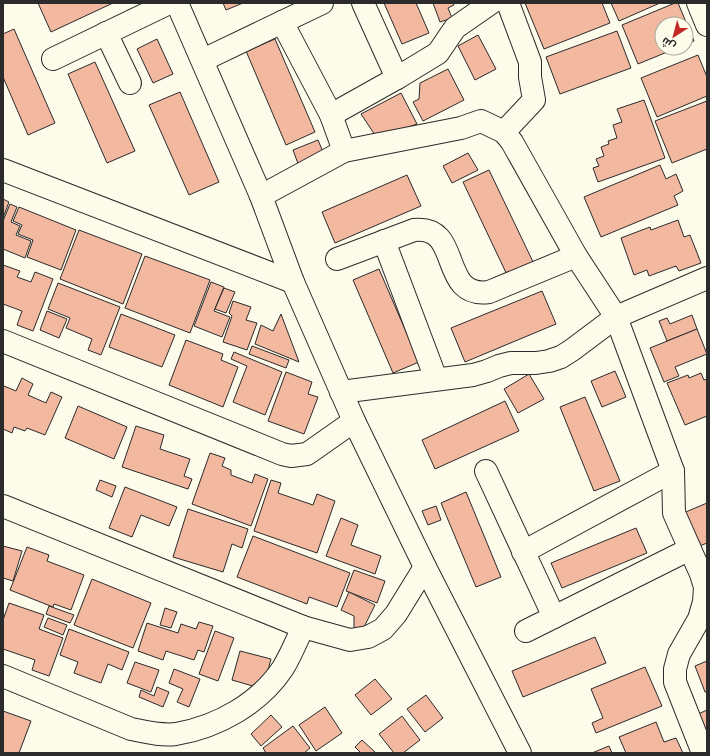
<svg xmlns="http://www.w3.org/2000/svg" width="710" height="756" font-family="Ubuntu,Cairo,sans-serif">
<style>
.building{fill:#f2b8a0;stroke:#2b2b2b}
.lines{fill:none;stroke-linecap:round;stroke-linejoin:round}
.minor-casing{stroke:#2b2b2b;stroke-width:24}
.minor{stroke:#fdfbea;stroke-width:22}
</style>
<rect width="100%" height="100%" fill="#fdfbea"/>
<g class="building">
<polygon points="38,3 113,3 51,32"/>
<polygon points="223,3 243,3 226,10"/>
<polygon points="384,3 416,3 429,33 402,44"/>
<polygon points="433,3 453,3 454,5 448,8 452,18 440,22"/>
<polygon points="525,3 602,3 610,23 544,49"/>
<polygon points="611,3 660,3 619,21"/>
<polygon points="675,3 678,3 694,41 686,44 686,24 662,24 662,48 677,48 638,64 622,25"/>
<polygon points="14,29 55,123 28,135 3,77 3,34"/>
<polygon points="617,31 631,68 560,94 546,57"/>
<polygon points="478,35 496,69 475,80 458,46"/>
<polygon points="157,39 173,74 153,83 137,49"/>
<polygon points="275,39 315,132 286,145 246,51"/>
<polygon points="698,55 707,77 707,96 657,117 641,78"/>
<polygon points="95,62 135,151 107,163 68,74"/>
<polygon points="448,69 464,100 423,121 413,102 419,99 420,83"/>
<polygon points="180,92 219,182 189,195 149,105"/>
<polygon points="401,93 417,124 377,138 361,114"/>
<polygon points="644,100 665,158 598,182 593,168 599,166 596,159 604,156 601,147 609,144 608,141 617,138 613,125 622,122 617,109"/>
<polygon points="707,101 707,149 672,163 655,121"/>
<polygon points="318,140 326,159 300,169 293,150"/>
<polygon points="468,153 478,170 452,183 443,166"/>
<polygon points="660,165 666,179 676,174 683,191 674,196 678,205 601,237 584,197"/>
<polygon points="489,170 535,266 509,279 463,182"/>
<polygon points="407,175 421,206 335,243 322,212"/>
<polygon points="3,199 9,202 3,218"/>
<polygon points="10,204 17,207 11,222 20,226 16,235 31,241 25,258 3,249 3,221"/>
<polygon points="19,207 76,230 61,270 27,257 33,240 18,234 22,225 13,221"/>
<polygon points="678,220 684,237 690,235 701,263 679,271 676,266 649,276 647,270 634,275 621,238 650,227 651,230"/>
<polygon points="79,230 142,254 123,304 60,279"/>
<polygon points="145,256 210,280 190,333 125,308"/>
<polygon points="3,265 20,271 17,277 31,282 35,272 53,279 33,331 17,325 22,311 3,304"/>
<polygon points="379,269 419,362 393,373 353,280"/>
<polygon points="211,282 224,287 214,311 230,317 222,337 194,326"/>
<polygon points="58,283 120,307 101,355 88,350 92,339 66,328 70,318 48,309"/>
<polygon points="224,288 235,292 226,313 215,309"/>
<polygon points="542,291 556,324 465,362 451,328"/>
<polygon points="233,301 251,307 246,320 257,323 247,350 223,342 232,316 229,313"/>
<polygon points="47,311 67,319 59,338 40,330"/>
<polygon points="121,314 175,335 162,367 109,347"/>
<polygon points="281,314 299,362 255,344 261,325 273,331"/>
<polygon points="692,315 697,329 667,341 659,321 667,318 670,324"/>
<polygon points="697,329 707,354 675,367 679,376 664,382 650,348"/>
<polygon points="186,340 223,354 221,360 238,367 223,407 169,385"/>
<polygon points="252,346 289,360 286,368 249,354"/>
<polygon points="234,352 282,372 265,415 233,402 247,366 231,359"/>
<polygon points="615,371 626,397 602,407 591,381"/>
<polygon points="286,372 312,382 308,394 318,397 304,434 268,421"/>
<polygon points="701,373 704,380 707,379 707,416 685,425 667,383 688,375 689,378"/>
<polygon points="529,374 544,399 518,413 504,389"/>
<polygon points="22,378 33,384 28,395 46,403 51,392 62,397 45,435 27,428 25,431 14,427 12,433 3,429 3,387 4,386 16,391"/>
<polygon points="585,397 620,481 594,491 560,407"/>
<polygon points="505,401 519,431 435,469 422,440"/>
<polygon points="78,406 127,427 114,459 65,438"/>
<polygon points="136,426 164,435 160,449 190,459 184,476 192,479 188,489 122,467"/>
<polygon points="210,453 225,458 222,466 231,470 231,475 252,483 255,474 268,479 251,526 192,504"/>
<polygon points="100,480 116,486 112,497 96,490"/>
<polygon points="271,480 281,483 278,493 313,505 317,494 335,501 317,553 254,531"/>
<polygon points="125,487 177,507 169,526 141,515 132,537 109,528"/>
<polygon points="466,492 501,577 476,587 441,503"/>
<polygon points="707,503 707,543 695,548 681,514"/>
<polygon points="436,506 441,520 428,525 422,511"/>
<polygon points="188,509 248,529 242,548 232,544 223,572 173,557"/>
<polygon points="341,518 358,525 351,545 381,556 375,574 326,556"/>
<polygon points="636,528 647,553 562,588 551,563"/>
<polygon points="253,536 350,573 337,607 309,597 307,604 237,577"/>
<polygon points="3,546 22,551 13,581 3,578"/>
<polygon points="27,547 49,555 47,561 84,575 71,610 54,604 53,607 10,590"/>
<polygon points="354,570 385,581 377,603 346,591"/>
<polygon points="92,579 151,603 133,648 74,625"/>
<polygon points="349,592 375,605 362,631 354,627 354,616 341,610"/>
<polygon points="9,603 44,615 39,629 63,638 49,676 32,670 35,660 3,649 3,620"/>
<polygon points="49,606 74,615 70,623 46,614"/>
<polygon points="165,608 177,612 171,628 160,625"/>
<polygon points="48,618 67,625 63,635 44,627"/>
<polygon points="199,622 213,626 204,652 198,650 194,660 166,651 163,660 138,651 147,623 178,633 181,624 196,629"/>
<polygon points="69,629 129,652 122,670 108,664 101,683 74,673 78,662 60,655"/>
<polygon points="215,631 234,638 218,681 199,674"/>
<polygon points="595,637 606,663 523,697 512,671"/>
<polygon points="240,651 271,659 263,689 232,680"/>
<polygon points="707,661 707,692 705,692 695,666"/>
<polygon points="135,662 159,670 151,692 127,683"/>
<polygon points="645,667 662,706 596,733 592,723 603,718 591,689"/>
<polygon points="174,669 200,679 189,707 177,702 183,689 169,683"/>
<polygon points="375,679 392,699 371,715 355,695"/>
<polygon points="157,687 169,692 163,707 139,697 141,690 154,696"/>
<polygon points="426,695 443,718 425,732 407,709"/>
<polygon points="325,707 342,733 316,751 299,725"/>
<polygon points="707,710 707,748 694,716"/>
<polygon points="3,711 31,721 19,753 3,753"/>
<polygon points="271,715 282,727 261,746 251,734"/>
<polygon points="402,716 420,740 403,753 394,753 379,734"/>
<polygon points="656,722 664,742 676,738 683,753 626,753 619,737"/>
<polygon points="293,726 310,748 304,753 266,753 263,748"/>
<polygon points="362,740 376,753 361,753 355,747"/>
<polygon points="609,746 612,753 592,753"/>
</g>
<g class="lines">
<defs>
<g id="minor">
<polyline points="177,3 261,196 293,282 354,421 425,567 520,753"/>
<polyline points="363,3 397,78"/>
<polyline points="698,3 707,25"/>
<polyline points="282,22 331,115 344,151"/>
<polyline points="106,33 130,83"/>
<polyline points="53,59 169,3"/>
<polyline points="203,60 322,3"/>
<polyline points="331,115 397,78 438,53 455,28 491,3"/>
<polyline points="504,132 534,100 530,77 530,62 508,3"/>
<polyline points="3,170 293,282"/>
<polyline points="261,196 344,151 461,128 481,121 504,132 512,142 576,256 616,317 673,471 674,513 701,574 705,587 704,602 699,619 679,654 675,669 675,682 703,753"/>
<polyline points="384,241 436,379"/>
<path d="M 337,259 L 414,230 C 463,224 438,299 489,292 L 576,256"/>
<polyline points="3,341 282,454 291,456 307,454 354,421"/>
<polyline points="341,392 473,375 487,371 499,366 511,363 536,363 549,361 561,357 572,350 616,317 707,278"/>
<polyline points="486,471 554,617"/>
<polyline points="3,506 303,627 350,640 368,637 383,629 396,614 425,567"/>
<polyline points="523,552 673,471"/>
<polyline points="526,631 690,549"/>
<path d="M 3,676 L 131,729 C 146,732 161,736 176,734 C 218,727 260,703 283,668 C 291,655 297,640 303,627"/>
</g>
</defs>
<use href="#minor" class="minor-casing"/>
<use href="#minor" class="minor"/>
</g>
<rect width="710" height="756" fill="none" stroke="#2b2b2b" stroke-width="8"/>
<g transform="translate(674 36) rotate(216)"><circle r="19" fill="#fdfbea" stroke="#a9a89e"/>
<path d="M0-3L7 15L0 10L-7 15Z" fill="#c62828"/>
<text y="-6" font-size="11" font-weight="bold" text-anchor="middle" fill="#2b2b2b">ش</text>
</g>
</svg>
